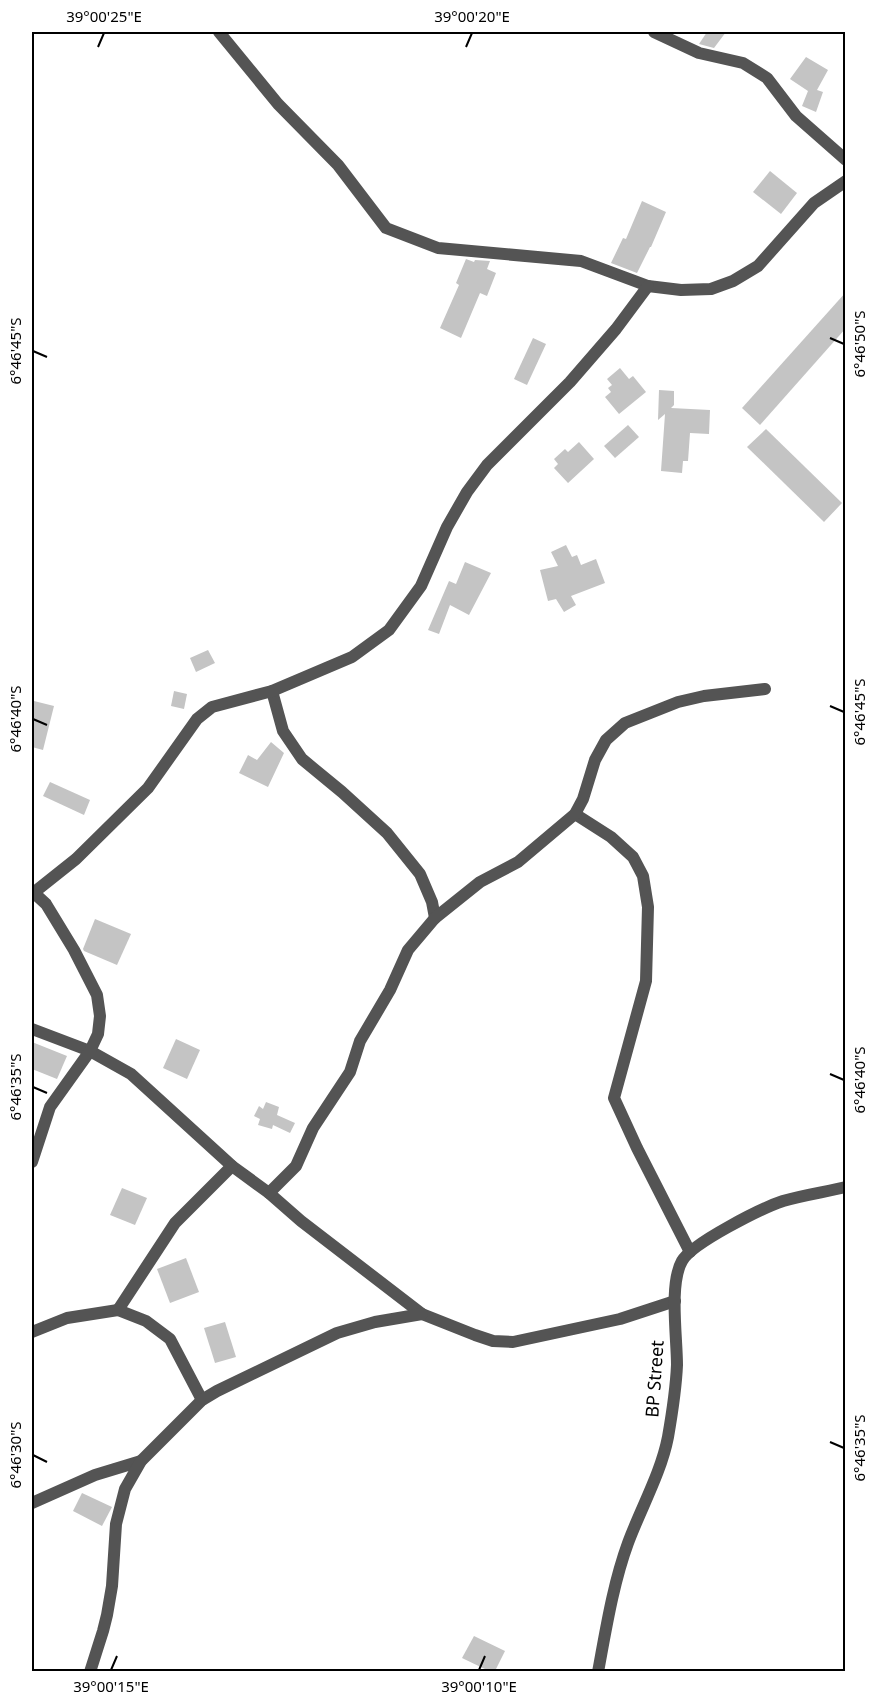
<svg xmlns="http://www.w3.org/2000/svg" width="877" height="1703" font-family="'Noto Sans',sans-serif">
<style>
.building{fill:#c4c4c4}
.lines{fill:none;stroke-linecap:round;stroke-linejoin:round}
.minor{stroke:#545454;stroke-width:12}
.ticks{fill:none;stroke:#000;stroke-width:2}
.labels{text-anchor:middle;stroke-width:4.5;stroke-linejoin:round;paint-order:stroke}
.street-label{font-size:18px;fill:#000;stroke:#fff}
.neatline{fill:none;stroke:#000;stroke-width:2}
.ticks-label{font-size:15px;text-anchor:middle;fill:#000}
</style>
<rect width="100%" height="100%" fill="#fff"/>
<g class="building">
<polygon points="707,32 726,32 714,48 699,44"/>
<polygon points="806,57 828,70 817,90 823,92 816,112 802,106 808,91 790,79"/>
<polygon points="770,171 797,193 781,214 753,192"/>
<polygon points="642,201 666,212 651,247 650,247 637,273 611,263 623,238 626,239"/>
<polygon points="466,259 474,262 475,260 490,261 487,269 496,273 487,296 480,293 461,338 440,328 459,285 456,283"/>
<polygon points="846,292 846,328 760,425 742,408"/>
<polygon points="533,338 546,344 527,385 514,379"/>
<polygon points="620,368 629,379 633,376 646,392 619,414 605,397 611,392 608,388 612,385 607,379"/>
<polygon points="659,390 674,391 674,405 671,408 710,410 709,434 690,433 688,461 683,461 682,473 661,471 665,414 658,420"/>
<polygon points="628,425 639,437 615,458 604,446"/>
<polygon points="766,429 842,503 824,522 747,447"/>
<polygon points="579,442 594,459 568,483 554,468 558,464 554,459 565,449 568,452"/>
<polygon points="566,545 572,557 577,555 581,565 596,559 605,583 571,596 576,605 564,612 556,599 548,601 540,570 558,566 551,552"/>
<polygon points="465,562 491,573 469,615 450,605 439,634 428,630 449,581 456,584"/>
<polygon points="208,650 215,663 196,672 190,658"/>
<polygon points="174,691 187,694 184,709 171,706"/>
<polygon points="34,701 54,706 43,750 32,747 32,711"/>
<polygon points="271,742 284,753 268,787 239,773 248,755 257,760"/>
<polygon points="50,782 90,800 84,815 43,796"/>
<polygon points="95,919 131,934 117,965 84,951 83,949"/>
<polygon points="176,1039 200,1050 187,1079 163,1068"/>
<polygon points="32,1042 67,1056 57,1079 32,1069"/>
<polygon points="266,1102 279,1107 277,1115 295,1123 290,1133 273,1125 272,1129 258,1125 260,1119 254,1116 259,1106 263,1109"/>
<polygon points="122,1188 147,1198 135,1225 110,1215"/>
<polygon points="186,1258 199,1292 170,1303 157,1269"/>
<polygon points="225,1322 236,1357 215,1363 204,1328"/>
<polygon points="82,1493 112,1507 102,1526 73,1511"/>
<polygon points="474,1636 505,1651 495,1671 489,1671 462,1658"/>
</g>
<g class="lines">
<g class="minor">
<polyline points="219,32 278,104 338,165 386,228 438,248 581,261 648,286 681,290 711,289 733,281 758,266 814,203 846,181"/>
<polyline points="654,32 699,53 743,63 767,78 796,116 846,160"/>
<polyline points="272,691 283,731 302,759 342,792 387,833 420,874 432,902 435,918"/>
<polyline points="575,814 611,837 633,857 643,876 648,907 646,981 614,1098 637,1148 690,1252"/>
<polyline points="32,894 76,859 148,788 197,719 212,707 272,691 352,657 389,630 421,586 447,527 467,492 487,465 570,382 616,329 648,286"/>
<polyline points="32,1029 90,1051 131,1074 232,1166 269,1193 301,1221 422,1314 475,1335 493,1341 513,1342 620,1319 675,1301"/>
<polyline points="32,1162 50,1107 90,1051 98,1034 100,1016 97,995 74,950 46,904 33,892"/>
<polyline points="269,1193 296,1166 313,1128 350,1072 360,1041 390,990 408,950 435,918 480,882 518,862 575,814 583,799 595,760 606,740 625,723 678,702 704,696 765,689"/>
<polyline points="32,1332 67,1318 118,1310"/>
<polyline points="202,1400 170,1339 146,1321 118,1310 175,1223 232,1166"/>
<polyline points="32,1503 95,1475 141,1461"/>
<polyline points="90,1672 103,1631 107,1615 112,1586 116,1524 125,1489 141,1461 202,1400 217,1391 337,1333 375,1322 422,1314"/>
<path d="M 598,1672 C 606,1629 613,1584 628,1543 C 641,1508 661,1473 668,1437 C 672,1414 676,1388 677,1365 C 677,1337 669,1284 682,1261 C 692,1243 762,1208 783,1201 C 803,1195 825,1192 846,1187"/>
</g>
</g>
<path class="ticks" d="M 98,47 L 104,33M 466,47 L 472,33M 830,338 L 844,344M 33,351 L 47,357M 830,706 L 844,712M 33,719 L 47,725M 830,1074 L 844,1080M 33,1087 L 47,1093M 830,1442 L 844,1448M 33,1455 L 47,1462M 111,1670 L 117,1656M 479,1670 L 485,1656"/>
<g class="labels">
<g class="street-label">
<text transform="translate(655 1379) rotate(-86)" y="6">BP Street</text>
</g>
</g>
<rect width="877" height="1703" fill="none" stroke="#ffffff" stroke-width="66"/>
<rect x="33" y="33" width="811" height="1637" class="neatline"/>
<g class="ticks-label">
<text x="104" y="22">39°00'25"E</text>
<text x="472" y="22">39°00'20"E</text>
<text transform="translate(860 344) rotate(-90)" y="5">6°46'50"S</text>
<text transform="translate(16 351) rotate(-90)" y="5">6°46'45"S</text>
<text transform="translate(860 712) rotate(-90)" y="5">6°46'45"S</text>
<text transform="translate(16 719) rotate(-90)" y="5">6°46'40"S</text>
<text transform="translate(860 1080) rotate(-90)" y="5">6°46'40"S</text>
<text transform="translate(16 1087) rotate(-90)" y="5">6°46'35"S</text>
<text transform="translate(860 1448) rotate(-90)" y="5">6°46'35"S</text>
<text transform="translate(16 1455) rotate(-90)" y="5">6°46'30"S</text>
<text x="111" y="1692">39°00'15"E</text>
<text x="479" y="1692">39°00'10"E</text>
</g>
</svg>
